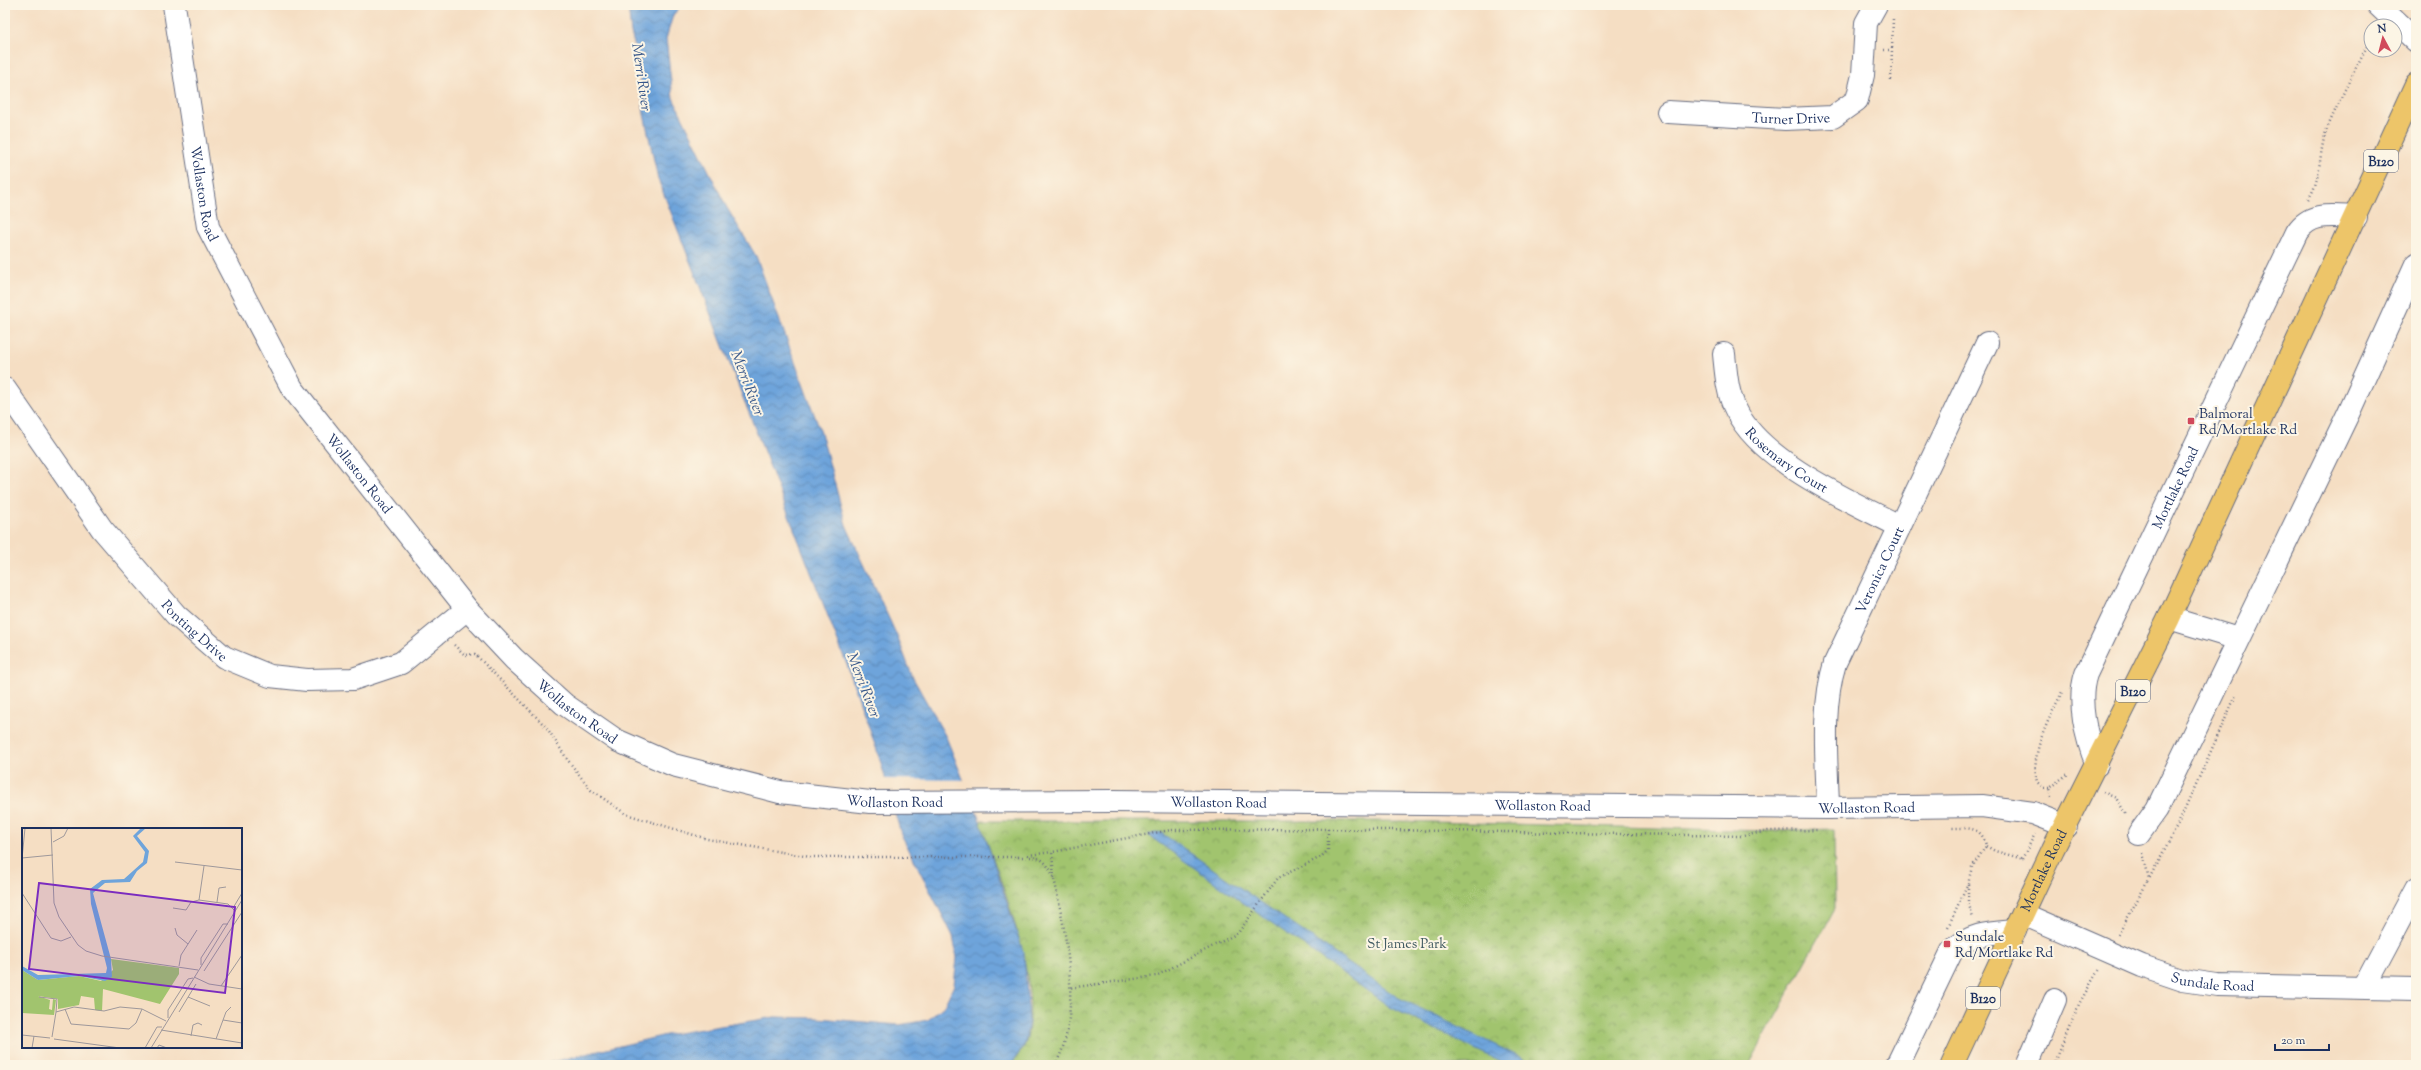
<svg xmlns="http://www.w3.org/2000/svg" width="2421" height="1070" font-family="'Sorts Mill Goudy',serif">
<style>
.park{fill:url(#park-crowns);stroke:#5e7a66}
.water{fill:url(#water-waves);stroke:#446a9c}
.pier{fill:#f5dec3}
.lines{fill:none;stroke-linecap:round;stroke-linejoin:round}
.minor-casing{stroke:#676c81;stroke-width:24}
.major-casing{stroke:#676c81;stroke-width:24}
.path{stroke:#676c81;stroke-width:2.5;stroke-dasharray:1 3;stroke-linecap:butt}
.minor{stroke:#fff;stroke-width:22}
.major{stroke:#edc569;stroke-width:22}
.poi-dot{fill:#d1495b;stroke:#fcf5e5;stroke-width:1.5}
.labels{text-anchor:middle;stroke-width:4;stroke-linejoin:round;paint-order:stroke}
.shield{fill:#fcf5e5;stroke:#5e6a86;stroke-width:1}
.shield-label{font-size:13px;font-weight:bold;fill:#1b2f5e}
.street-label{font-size:14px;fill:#1b2f5e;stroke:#fcf5e5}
.poi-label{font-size:14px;fill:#1b2f5e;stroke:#fcf5e5;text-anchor:start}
.park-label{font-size:14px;fill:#435c63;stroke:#fcf5e5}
.water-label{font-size:15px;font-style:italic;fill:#38588a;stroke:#fcf5e5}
.inset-road{fill:none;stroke:#9e989b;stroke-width:1}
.view{fill:#7b2cbf;fill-opacity:0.15;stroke:#7b2cbf;stroke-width:2}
.inset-edge{fill:none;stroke:#1b2f5e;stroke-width:2}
</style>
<defs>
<pattern id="park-crowns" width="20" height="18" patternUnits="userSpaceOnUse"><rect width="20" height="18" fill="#a1c46e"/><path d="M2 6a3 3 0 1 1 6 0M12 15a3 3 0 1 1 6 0" fill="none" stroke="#82a05e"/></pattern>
<pattern id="water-waves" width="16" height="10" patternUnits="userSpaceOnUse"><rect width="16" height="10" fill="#6ea4db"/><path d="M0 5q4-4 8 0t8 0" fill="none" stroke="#5a86b5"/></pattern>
</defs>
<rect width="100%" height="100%" fill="#fcf5e5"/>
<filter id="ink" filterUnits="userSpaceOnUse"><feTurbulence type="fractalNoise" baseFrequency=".025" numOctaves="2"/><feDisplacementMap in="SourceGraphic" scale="8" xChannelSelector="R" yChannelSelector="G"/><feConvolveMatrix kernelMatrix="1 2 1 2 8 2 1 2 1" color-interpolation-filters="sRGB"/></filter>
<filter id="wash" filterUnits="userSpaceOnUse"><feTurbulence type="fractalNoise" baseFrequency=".012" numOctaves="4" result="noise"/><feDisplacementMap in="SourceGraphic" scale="16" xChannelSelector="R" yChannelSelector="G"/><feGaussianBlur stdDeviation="0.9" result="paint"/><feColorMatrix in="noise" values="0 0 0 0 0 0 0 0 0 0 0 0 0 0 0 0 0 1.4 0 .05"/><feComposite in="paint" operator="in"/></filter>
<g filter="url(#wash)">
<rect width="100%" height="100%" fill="#f5dec3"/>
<path class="park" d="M 980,821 L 1398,821 L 1768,831 L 1834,829 L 1835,909 L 1749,1065 L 1011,1065 C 1015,1058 1023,1050 1026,1042 C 1043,979 1000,882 980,821 Z"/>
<g class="water">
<polygon points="628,5 682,5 673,15 666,39 673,98 727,208 756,256 821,433 846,525 897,636 913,678 946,737 980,821 1024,954 1029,1020 1025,1044 1011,1065 539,1065 666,1035 775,1017 818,1018 899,1025 928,1020 944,1006 954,985 957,958 953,936 901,834 879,756 847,665 658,179 644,114 638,58 631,33"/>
<polygon points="1160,832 1397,997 1536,1065 1507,1065 1390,1007 1148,835"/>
</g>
<polygon class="pier" points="883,779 966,780 978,810 892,809"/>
</g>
<g filter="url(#ink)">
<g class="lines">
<defs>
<g id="minor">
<path id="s1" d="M 174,5 L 208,227 L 292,388 L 467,609 L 514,659 L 564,704 L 616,740 L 673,765 L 780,792 L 870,802 L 1113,801 L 1828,808 L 1982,806 L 2033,813 L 2066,826"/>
<polyline points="2378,5 2416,41"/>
<path id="s2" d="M 1668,112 L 1785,119 L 1833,117 L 1857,100 L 1863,75 L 1866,23 L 1876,5"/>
<path id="s3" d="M 1724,354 C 1726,373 1727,393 1736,410 C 1760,461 1850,501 1899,526"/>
<path id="s4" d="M 5,389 L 102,529 L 176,615 L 224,657 L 270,676 L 307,680 L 353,679 L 401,663 L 467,609"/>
<polyline points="2169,618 2238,639"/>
<path id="s5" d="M 2097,765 C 2086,738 2077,701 2086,674 L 2297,232 C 2311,211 2333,216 2356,217"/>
<path id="s6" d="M 1828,808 C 1827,760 1821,709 1835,663 L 1987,343"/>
<polyline points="2139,834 2157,809 2348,414 2416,264"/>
<path id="s7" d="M 2023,914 L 2142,966 L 2183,980 L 2217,985 L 2416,989"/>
<polyline points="2364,987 2416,889"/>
<path d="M 1897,1065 L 1952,951 C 1971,933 1990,933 2015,931"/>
<polyline points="2027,1065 2055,1000"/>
</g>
<g id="major">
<path id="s8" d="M 1952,1065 L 2053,849 L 2169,618 L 2416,84"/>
</g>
</defs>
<use href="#minor" class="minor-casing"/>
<use href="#major" class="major-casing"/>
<g class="path">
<polyline points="1884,50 1891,50"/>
<polyline points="1891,80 1893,18"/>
<path d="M 2308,199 C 2322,181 2318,152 2327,129 C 2340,98 2356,68 2371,38"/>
<path d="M 454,645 L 465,655 L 475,654 L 547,728 L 567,759 L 591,790 L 626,814 L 707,839 L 810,857 L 1032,857 C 1035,858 1040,858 1043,861 C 1055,871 1056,889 1059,903 C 1069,950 1080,1022 1055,1065"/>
<path d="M 2049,788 L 2044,788 L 2037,782 C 2030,751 2049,720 2062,692"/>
<polyline points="2103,792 2116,798 2127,816"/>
<polyline points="2051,798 2049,788 2068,774"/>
<polyline points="1328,829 1743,836 1768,831 1819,830"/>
<polyline points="1986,846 1995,851 2023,859"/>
<polyline points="2143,853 2149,879 2181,818 2236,695"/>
<polyline points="1028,855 1052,852"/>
<polyline points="2022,859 2035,834"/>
<polyline points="1054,878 1052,852 1160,832 1171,830 1328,829 1328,850 1321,857 1278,878 1238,933 1156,976 1069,988"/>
<polyline points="1968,884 1968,902 1973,918"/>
<path d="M 1948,927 L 1968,883 L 1972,867 L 1986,846 C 1982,826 1968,828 1950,828"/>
<polyline points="2118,935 2149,879"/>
<polyline points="2054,1065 2079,1004 2099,969"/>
</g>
<use href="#minor" class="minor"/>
<use href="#major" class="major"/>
</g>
</g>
<g class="poi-dot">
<rect x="2187" y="417" width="8" height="8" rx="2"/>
<rect x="1943" y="940" width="8" height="8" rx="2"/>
</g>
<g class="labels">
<g class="shield">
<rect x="2364" y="150" width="34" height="22" rx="3"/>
<rect x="2116" y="680" width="34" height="22" rx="3"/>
<rect x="1966" y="987" width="34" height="22" rx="3"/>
</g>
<g class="shield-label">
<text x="2381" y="166">B120</text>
<text x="2133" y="696">B120</text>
<text x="1983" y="1003">B120</text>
</g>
<g class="street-label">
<text dy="5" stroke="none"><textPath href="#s2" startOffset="123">Turner Drive</textPath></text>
<text dy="5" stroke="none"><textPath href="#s1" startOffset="191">Wollaston Road</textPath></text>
<text dy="5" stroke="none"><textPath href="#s3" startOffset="130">Rosemary Court</textPath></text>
<text dy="5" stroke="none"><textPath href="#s1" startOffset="515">Wollaston Road</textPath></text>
<text dy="5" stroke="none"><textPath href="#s5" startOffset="300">Mortlake Road</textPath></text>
<text dy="5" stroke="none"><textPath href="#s6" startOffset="249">Veronica Court</textPath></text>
<text dy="5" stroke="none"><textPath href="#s4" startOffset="308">Ponting Drive</textPath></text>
<text dy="5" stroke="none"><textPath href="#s1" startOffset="839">Wollaston Road</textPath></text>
<text dy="5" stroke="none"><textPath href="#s1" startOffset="1175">Wollaston Road</textPath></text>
<text dy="5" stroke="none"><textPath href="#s1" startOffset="1499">Wollaston Road</textPath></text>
<text dy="5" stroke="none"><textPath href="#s1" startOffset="1823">Wollaston Road</textPath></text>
<text dy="5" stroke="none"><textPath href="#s1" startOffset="2147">Wollaston Road</textPath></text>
<text dy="5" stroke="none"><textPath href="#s8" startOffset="215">Mortlake Road</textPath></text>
<text dy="5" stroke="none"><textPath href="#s7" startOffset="203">Sundale Road</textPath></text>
</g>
<g class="poi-label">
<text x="2199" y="418">Balmoral<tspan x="2199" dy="16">Rd/Mortlake Rd</tspan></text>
<text x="1955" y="941">Sundale<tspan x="1955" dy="16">Rd/Mortlake Rd</tspan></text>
</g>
<g class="park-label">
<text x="1407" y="948">St James Park</text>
</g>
<g class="water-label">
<text transform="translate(642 77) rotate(82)" y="5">Merri River</text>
<text transform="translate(748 383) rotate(69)" y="5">Merri River</text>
<text transform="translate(864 685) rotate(69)" y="5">Merri River</text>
</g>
</g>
<g transform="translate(22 828)">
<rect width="220" height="220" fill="#f5dec3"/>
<path d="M 89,131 L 157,140 L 157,146 L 138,176 L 81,161 L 80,183 L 73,182 L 72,170 L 59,168 L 57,177 L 36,181 L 36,171 L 16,168 L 28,172 L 27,181 L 30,182 L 31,171 L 34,172 L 32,187 L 0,185 L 0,142 L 16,152 L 57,148 L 79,153 L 91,142 Z" fill="#a1c46e"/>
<path d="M 119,0 L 124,0 L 115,8 L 127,23 L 125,35 L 115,43 L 108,54 L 83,55 L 71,65 L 89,131 L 90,149 L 83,153 L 57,148 L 16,152 L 0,142 L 0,138 L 16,147 L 84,145 L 85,140 L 69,76 L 68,61 L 80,52 L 102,51 L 121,34 L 123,24 L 111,8 Z" fill="#6ea4db"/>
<path class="inset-road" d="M 29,0 L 32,75 L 37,89 L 56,117 L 64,123 L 80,128 L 176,142M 31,14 L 42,8 L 46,0M 0,30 L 31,27M 0,31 L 3,0M 153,34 L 220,42M 0,65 L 29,110 L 39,113 L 49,109M 177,72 L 182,38M 195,74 L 197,60 L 204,59M 151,80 L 164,82 L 169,74 L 177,72 L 206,76 L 213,83M 211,80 L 220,65M 153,100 L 155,107 L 166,116M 179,137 L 179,130 L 201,96 L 206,96M 157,138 L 159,127 L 175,102M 182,143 L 220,84M 172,149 L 187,156 L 220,161M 199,158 L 220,127M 17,169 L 35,171 L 34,184M 166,169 L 188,178M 43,181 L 49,196 L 107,201 L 114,195 L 120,181M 157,184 L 174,156M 146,190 L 146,182 L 166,151 L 171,150M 201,192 L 220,195M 139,202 L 220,215M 0,207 L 28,210M 169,208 L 171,197 L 176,195 L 180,197M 30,209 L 34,184 L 52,179 L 82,183 L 98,179 L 120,181 L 144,193M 32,211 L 98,220M 194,211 L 204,184 L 209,179M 10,220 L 12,208M 123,220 L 135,199 L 140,199M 129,220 L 220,72M 135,220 L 137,217 L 145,220"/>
<path class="view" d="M 17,55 L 213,79 L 203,165 L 7,141 Z"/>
<rect width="220" height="220" class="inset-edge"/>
</g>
<rect width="2421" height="1070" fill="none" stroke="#fcf5e5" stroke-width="20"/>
<g transform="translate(2383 38) rotate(353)"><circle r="19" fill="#fcf5e5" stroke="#a2a6af"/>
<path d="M0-3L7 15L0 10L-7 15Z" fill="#d1495b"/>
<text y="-6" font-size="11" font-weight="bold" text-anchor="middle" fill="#1b2f5e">N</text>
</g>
<path d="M2275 1044v6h54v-6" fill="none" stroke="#1b2f5e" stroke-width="2"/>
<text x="2281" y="1044" font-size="12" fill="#1b2f5e" stroke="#fcf5e5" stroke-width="3" paint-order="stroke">20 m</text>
</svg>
